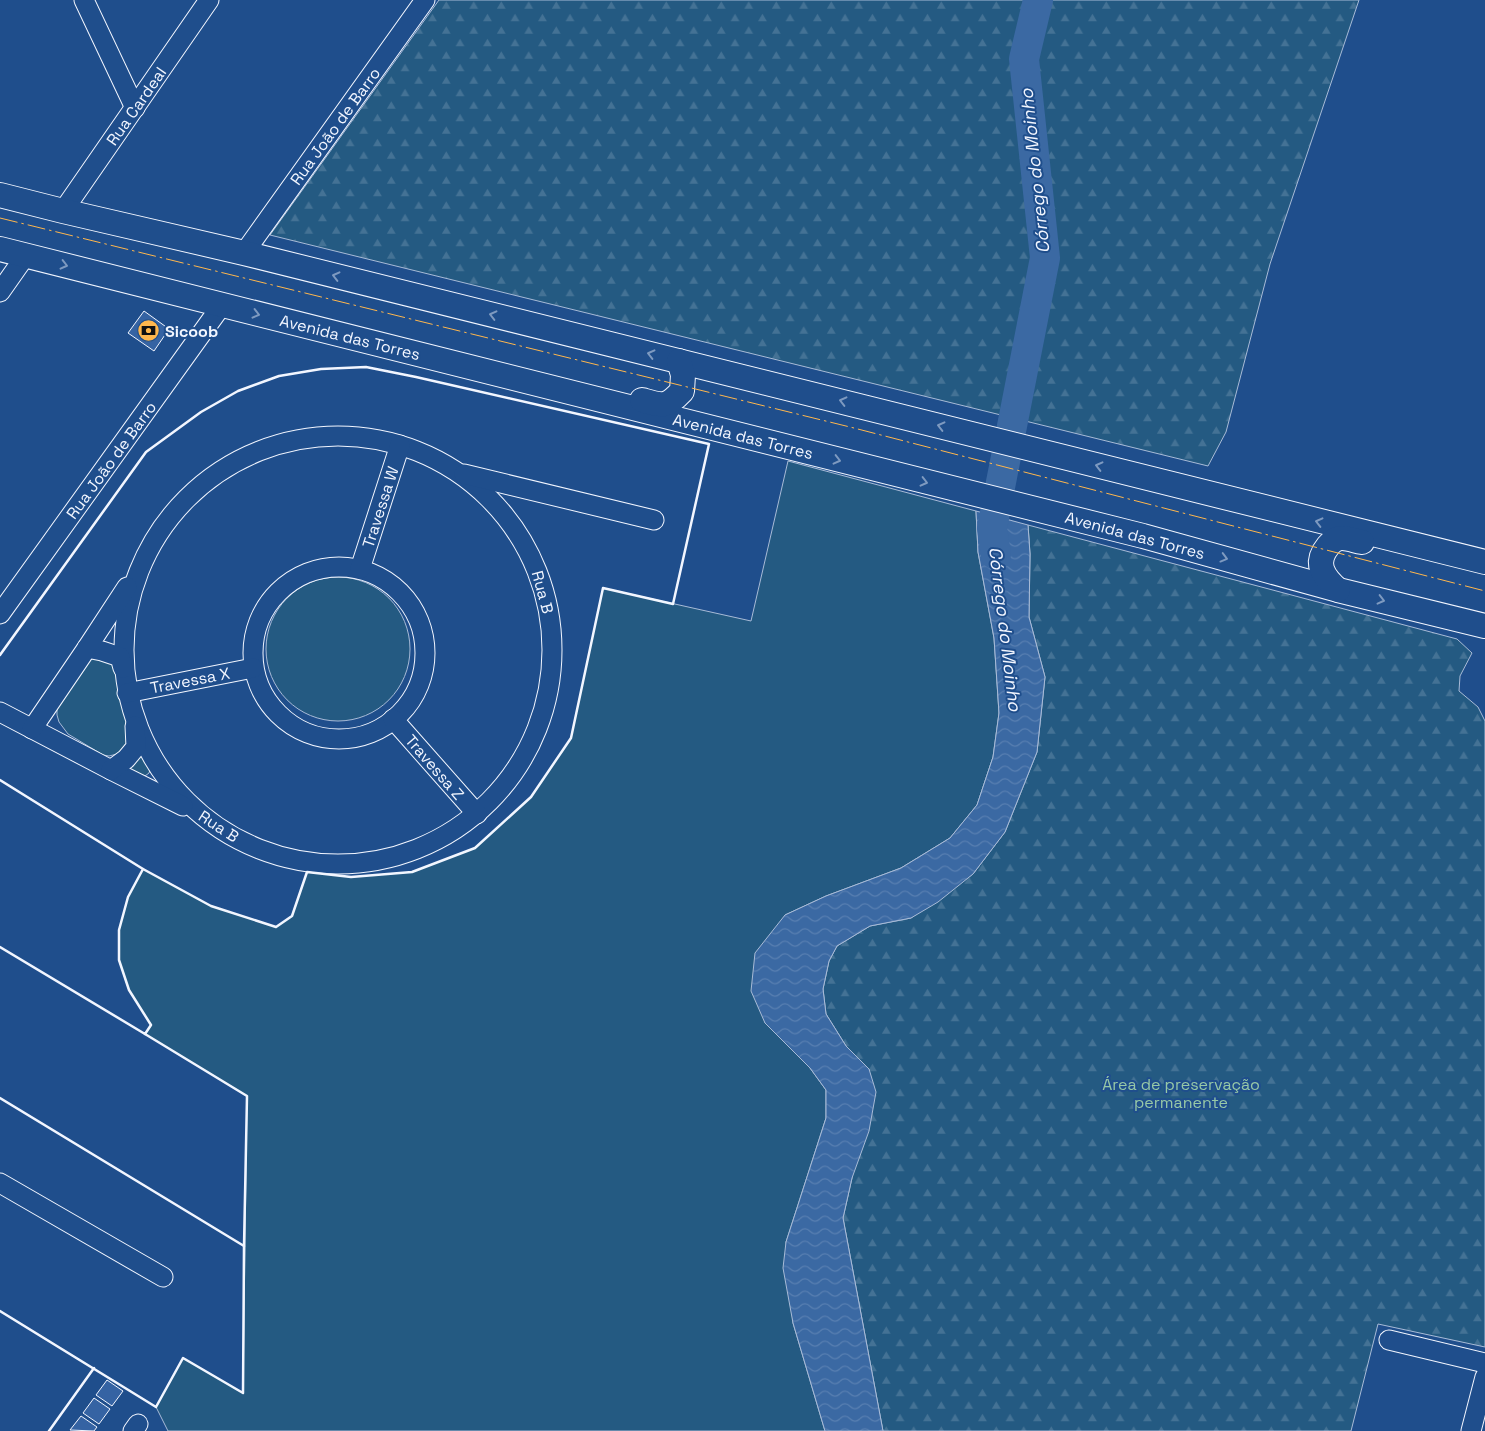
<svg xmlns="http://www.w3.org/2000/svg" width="1485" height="1431" font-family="'Space Grotesk',sans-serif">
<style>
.green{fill:#245a82;stroke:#a8bbd7}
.forest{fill:url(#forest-firs);stroke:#a8bbd7}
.water{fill:url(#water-waves);stroke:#a8bbd7}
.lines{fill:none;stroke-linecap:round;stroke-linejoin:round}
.river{stroke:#3b69a3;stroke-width:30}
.building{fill:#3563a3;stroke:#f2f6ff}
.minor-casing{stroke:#f2f6ff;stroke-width:21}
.major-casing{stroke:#f2f6ff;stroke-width:26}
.minor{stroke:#1f4e8c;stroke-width:19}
.major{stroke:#1f4e8c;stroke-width:24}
.wall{stroke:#f2f6ff;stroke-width:2.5}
.power{stroke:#ffb74d;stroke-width:1;stroke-dasharray:18 4 2.5 4;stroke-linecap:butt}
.oneway{stroke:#7e9ac0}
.labels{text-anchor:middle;stroke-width:4;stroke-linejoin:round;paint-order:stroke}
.street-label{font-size:16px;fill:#f2f6ff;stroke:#1f4e8c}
.poi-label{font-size:16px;font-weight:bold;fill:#f2f6ff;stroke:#1f4e8c;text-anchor:start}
.park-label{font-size:16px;fill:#97c8a6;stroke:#1f4e8c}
.water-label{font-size:18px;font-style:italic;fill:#f2f6ff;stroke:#1f4e8c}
</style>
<defs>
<pattern id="forest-firs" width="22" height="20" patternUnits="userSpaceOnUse" patternTransform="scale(1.25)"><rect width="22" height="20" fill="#245a82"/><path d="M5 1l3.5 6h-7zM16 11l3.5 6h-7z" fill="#447295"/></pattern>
<pattern id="water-waves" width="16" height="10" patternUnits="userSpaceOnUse" patternTransform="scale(1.25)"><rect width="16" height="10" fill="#3b69a3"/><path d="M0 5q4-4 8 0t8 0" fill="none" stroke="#587fb1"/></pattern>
</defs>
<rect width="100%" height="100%" fill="#1f4e8c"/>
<g class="green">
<polygon points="788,461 976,511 978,552 994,638 999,713 993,757 977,805 950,838 901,868 826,896 785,915 765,1023 810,1068 826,1090 826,1118 786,1242 793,1323 825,1431 168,1431 156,1407 183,1358 243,1393 247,1096 145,1034 151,1025 129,990 119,960 119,930 128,897 143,869 211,906 276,927 292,916 307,872 351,877 412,872 475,848 531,797 571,738 603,588 751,621"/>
<circle cx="338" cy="649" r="72"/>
<path d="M 94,658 C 103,659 110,661 116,668 L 131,730 L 131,737 L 121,753 L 109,756 L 103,755 L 68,734 L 59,722 L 57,715 L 57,708 L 88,661 Z"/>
<polygon points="141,753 151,767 149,773 145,776 129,769"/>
</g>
<g class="forest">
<polygon points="439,0 1359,0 1270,264 1226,432 1208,466 270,235"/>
<polygon points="1028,525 1457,639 1472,653 1460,676 1459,691 1478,707 1485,721 1485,1347 1378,1324 1351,1431 883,1431 843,1218 852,1178 869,1069 846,1046 826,1014 823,989 829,961 837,946 870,926 911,918 973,874 1005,832 1037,752 1045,677 1029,617 1030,554"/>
</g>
<polygon class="water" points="976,511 1028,525 1030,554 1029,617 1045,677 1037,752 1005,832 973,874 938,902 911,918 870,926 837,946 829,961 823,989 826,1014 846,1046 869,1069 876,1092 869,1131 852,1178 843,1218 883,1431 825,1431 793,1323 783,1268 786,1242 826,1118 826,1090 810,1068 765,1023 751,991 755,953 785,915 826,896 901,868 950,838 977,805 993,757 999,713 994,638 978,552"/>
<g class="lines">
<polyline class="river" points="996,555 992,528 1045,258 1024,59 1038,0"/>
</g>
<g class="building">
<polygon points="144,311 169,329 154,351 128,333"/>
<polygon points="107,1380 123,1391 112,1406 96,1395"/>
<polygon points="94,1398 110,1409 99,1424 83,1413"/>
<polygon points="81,1416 97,1427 94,1431 70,1430"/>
</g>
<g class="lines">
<defs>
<g id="minor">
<polyline points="84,0 135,108"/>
<polyline points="63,211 209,0"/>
<polyline points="244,253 425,0"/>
<polyline points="0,292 26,255"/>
<circle cx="338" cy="650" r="214"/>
<polyline points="464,474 654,520"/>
<circle cx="339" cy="653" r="86"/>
<polyline points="360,569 400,445"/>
<polyline points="0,614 222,305"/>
<polyline points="87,648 102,651 120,657 123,668"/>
<polyline points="127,693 253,668"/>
<polyline points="0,712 111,770 183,806"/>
<polyline points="393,719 477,814"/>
<polyline points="32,729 87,648 127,587"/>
<polyline points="111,770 126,759 136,747 135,726"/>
<polyline points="0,1183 163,1277"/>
<polyline points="1389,1340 1485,1363"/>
<polyline points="133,1431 138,1424"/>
<polyline points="1471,1431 1485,1377"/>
</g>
<g id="major">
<polyline points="0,195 63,211 244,253 1485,562"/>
<polyline points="0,249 1143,536 1338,590 1485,626"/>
<path d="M 642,400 C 663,406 666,408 682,391 L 683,375 L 679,361"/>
<path d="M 1338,590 C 1323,577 1314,563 1328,546 C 1332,541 1336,538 1342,538 C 1348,538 1356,541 1362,542"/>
</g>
</defs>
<use href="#minor" class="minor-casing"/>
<use href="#major" class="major-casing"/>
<use href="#minor" class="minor"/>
<use href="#major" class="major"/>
<g class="wall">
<polyline points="0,655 146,452 201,412 238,391 279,376 321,369 366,367 416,377 709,444 673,604 603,588 571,738 531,797 475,848 412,872 351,877 307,872 292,916 276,927 211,906 143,869 0,780"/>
<polyline points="0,947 145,1034 151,1025 129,990 119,960 119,930 128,897 143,869"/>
<polyline points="0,1098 244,1246 247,1096 145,1034"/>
<polyline points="0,1311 156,1407 183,1358 243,1393 244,1246"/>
<polyline points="49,1431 94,1368"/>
</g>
<polyline class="power" points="0,218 850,427 1485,591"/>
</g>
<defs><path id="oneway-chevron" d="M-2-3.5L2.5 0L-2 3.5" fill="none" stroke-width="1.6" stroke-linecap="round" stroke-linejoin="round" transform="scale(1.25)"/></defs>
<g class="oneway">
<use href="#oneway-chevron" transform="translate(64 265) rotate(14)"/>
<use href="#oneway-chevron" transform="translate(336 276) rotate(-166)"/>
<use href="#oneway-chevron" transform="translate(256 314) rotate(14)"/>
<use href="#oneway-chevron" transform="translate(493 315) rotate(-166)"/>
<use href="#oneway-chevron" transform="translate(651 354) rotate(-166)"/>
<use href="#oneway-chevron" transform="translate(843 401) rotate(-166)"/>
<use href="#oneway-chevron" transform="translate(941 426) rotate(-166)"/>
<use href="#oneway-chevron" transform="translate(837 460) rotate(14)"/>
<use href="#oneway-chevron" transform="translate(1099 466) rotate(-166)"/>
<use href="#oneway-chevron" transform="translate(924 482) rotate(14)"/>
<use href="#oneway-chevron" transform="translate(1319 522) rotate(-166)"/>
<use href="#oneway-chevron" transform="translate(1224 558) rotate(15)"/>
<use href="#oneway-chevron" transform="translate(1381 600) rotate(14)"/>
</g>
<defs>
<symbol id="bank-disc" viewBox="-11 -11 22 22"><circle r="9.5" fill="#ffb74d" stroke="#1f4e8c"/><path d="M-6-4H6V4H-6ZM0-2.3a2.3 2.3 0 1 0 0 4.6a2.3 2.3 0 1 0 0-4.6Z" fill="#111"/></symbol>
</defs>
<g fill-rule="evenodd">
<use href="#bank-disc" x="136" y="318" width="25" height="25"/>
</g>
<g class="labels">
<g class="street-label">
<text transform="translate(136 106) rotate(-55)" y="6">Rua Cardeal</text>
<text transform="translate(335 126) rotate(-54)" y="6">Rua João de Barro</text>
<text transform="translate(350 337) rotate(14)" y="6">Avenida das Torres</text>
<text transform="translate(743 436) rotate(14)" y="6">Avenida das Torres</text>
<text transform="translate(111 460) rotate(-54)" y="6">Rua João de Barro</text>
<text transform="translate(380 507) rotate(-72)" y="6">Travessa W</text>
<text transform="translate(1135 535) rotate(15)" y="6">Avenida das Torres</text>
<text transform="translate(543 592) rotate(75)" y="6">Rua B</text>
<text transform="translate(190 680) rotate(-11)" y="6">Travessa X</text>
<text transform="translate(435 767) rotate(49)" y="6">Travessa Z</text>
<text transform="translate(219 826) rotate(33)" y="6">Rua B</text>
</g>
<g class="poi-label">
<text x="165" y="337">Sicoob</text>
</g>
<g class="park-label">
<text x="1181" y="1090">Área de preservação<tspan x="1181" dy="18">permanente</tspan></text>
</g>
<g class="water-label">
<text transform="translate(1035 171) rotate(-96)" y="6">Córrego do Moinho</text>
<text transform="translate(1005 629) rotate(83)" y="6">Córrego do Moinho</text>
</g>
</g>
</svg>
